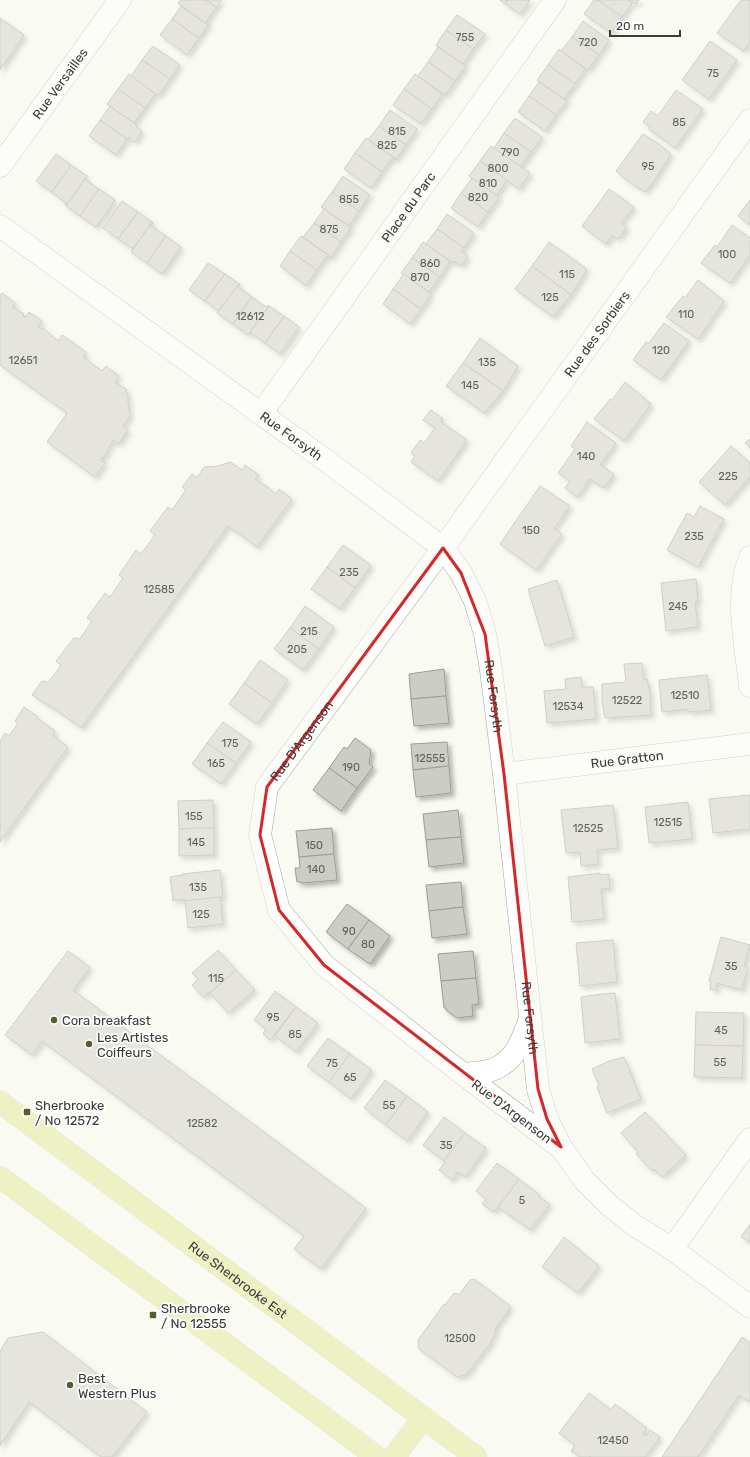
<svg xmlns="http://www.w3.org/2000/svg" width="750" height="1457" font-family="Rubik,sans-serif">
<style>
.building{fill:#cccdc6;stroke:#9c9d96;filter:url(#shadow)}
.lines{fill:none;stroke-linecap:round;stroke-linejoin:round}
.street-casing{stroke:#a5a69e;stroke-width:23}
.primary-casing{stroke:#d8d8d7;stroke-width:23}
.street{stroke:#fff;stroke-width:22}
.primary{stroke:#e0e68c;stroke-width:22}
.marked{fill:none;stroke:#d62828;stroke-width:3;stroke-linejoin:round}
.poi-dot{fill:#595d2b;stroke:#fff;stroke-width:1.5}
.labels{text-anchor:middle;stroke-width:3.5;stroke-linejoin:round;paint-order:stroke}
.number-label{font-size:11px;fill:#5e605b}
.street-label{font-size:13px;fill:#3a3b37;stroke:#fff}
.poi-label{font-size:13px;fill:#3a3b37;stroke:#fff;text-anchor:start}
</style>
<defs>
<filter id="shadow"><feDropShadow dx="3.5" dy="3.5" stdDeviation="2" flood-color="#0004"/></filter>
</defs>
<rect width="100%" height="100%" fill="#f9faf2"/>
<g class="building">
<polygon points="181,0 206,0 216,7 206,22 209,24 208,25 178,3"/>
<polygon points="206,0 222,0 216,7"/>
<polygon points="500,0 508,0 505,4"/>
<polygon points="508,0 530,0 520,14 505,4"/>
<polygon points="594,0 598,0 622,17 611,33 584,14"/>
<polygon points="598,0 628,0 632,3 622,17"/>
<polygon points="628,0 639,0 636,4"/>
<polygon points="741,0 750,0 750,42 744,51 717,33"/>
<polygon points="181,6 208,25 199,38 172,19"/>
<polygon points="457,15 485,34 473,49 446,30"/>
<polygon points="0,18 24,35 0,70"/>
<polygon points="172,19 199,38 187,55 160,35"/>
<polygon points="583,21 609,40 599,55 572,37"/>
<polygon points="446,30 473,49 463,64 436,45"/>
<polygon points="572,37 599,55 588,70 561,51"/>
<polygon points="710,41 737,60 709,99 682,80"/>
<polygon points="153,46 180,65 170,79 142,60"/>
<polygon points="438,47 466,66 455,81 428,62"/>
<polygon points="559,49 585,69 575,84 548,65"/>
<polygon points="142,60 170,79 159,95 155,94 131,76"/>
<polygon points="428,62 455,81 445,95 418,76"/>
<polygon points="548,65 575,84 564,99 537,80"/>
<polygon points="129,74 155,94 145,108 118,89"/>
<polygon points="415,74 442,94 432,109 404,89"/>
<polygon points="539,82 567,101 556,115 529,96"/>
<polygon points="118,89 145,108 134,123 107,104"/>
<polygon points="404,89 432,109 421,124 393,105"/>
<polygon points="676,90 703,109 675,148 649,129 650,127 643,122 651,111 658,116"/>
<polygon points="529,96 556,115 545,131 518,112"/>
<polygon points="110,106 137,125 136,127 142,131 135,142 129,137 127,139 100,120"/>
<polygon points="390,110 417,129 406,145 379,126"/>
<polygon points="515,118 542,137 531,152 504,133"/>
<polygon points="100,120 127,139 116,155 89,136"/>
<polygon points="379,126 406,145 396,159 368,140"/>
<polygon points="504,133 531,152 520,167 494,148"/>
<polygon points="643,134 656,142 671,154 654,181 645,192 628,181 616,171"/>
<polygon points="366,138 396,159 395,160 392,158 382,172 355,153"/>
<polygon points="491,146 530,173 519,189 480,161"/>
<polygon points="355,153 382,172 371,188 344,169"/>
<polygon points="56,154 71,165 52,192 36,181"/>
<polygon points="480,161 507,180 496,196 469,176"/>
<polygon points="71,165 87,176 66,206 65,205 66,203 52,192"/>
<polygon points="343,176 370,195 359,211 332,192"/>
<polygon points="472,178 499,197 488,212 461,193"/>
<polygon points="85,179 99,189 80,216 66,206"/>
<polygon points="99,189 115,200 96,227 80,216"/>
<polygon points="609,189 634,207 621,223 627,227 618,239 612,235 606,244 582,226"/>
<polygon points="332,192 359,211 349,226 321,207"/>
<polygon points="461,193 488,212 478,227 451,208"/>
<polygon points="750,200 750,225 738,216"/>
<polygon points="122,201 138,212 118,239 103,228"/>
<polygon points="324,209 351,228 341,242 314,223"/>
<polygon points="138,212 152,222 133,249 118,239"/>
<polygon points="447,214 474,233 464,248 437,229"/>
<polygon points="152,222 153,223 151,226 166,236 147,263 131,252"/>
<polygon points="314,223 341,242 331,257 303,237"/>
<polygon points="732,225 750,238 750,255 730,283 701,263 715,245 717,247"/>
<polygon points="437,229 464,248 461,252 468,256 461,266 454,261 453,263 426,244"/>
<polygon points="166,236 181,247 162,274 147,263"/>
<polygon points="301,236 331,257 330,258 327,256 317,270 290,251"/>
<polygon points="423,242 450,261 440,277 412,258"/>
<polygon points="549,242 587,269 571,295 532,266"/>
<polygon points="290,251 317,270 306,286 280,266"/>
<polygon points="412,258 440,277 429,292 401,273"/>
<polygon points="208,263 225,274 205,301 189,290"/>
<polygon points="532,266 571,295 553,317 515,289"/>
<polygon points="225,274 239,284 219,311 205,301"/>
<polygon points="404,274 431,294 421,309 393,289"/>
<polygon points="698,280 724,301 698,339 666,317 683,296 685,298"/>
<polygon points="239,284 240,284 238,287 252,297 233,324 217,313"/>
<polygon points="393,289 421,309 410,324 383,304"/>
<polygon points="2,293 15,303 13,307 24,314 23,316 26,317 29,312 42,321 38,327 42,329 43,328 58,341 62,335 86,352 83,357 102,371 106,366 119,376 115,382 127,390 125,392 128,394 128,402 130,416 123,426 128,430 118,444 113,440 103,459 102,457 100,460 105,463 95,477 47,442 67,413 0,365 0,296"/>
<polygon points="252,297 266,307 268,305 269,306 248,335 233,324"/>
<polygon points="269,306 284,316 265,343 250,332"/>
<polygon points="284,316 299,327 280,354 265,343"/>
<polygon points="664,323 689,341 661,380 633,360 646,342 649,343"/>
<polygon points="480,338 518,366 503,391 463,363"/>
<polygon points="463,363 503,391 484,413 446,386"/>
<polygon points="625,382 651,404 624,441 594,419 610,399 612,400"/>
<polygon points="431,410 443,419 441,422 467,440 438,481 411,462 415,456 411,453 420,440 424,443 435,428 423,420"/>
<polygon points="587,422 616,443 600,465 614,474 604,488 590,479 577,497 565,488 570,481 558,473 575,449 571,446"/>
<polygon points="750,439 750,448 745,443"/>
<polygon points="731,446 750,463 750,477 725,505 699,482"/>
<polygon points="230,462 242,470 245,465 259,475 255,479 266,486 276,494 279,489 292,499 257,547 228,526 81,728 62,714 32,695 42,681 48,682 58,670 61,665 56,661 74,638 80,639 92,621 87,618 105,593 110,597 123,578 119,575 136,550 141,554 155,535 150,531 168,507 172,510 186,490 182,487 192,474 197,478 204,467 218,466"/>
<polygon points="540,486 570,506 554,529 562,534 536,570 500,544"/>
<polygon points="700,506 724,519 698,567 667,550 687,513 694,517"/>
<polygon points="343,545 371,565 355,588 327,567"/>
<polygon points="327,567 355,588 340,609 311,589"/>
<polygon points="696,579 698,602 695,602 698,627 666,631 661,583"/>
<polygon points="557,580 574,637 545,646 528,589"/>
<polygon points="305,606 334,627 319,649 290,628"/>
<polygon points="290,628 319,649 303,670 274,649"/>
<polygon points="260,660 288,680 272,703 244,683"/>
<polygon points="642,663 644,680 647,679 650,694 651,715 605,718 602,700 602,684 626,682 624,664"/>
<polygon points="444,669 446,696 411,699 409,674"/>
<polygon points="707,675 711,710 688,712 688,709 662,712 659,680"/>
<polygon points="581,677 582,687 593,687 596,719 547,723 544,691 566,689 565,679"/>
<polygon points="244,683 272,703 257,724 229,704"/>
<polygon points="446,696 449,723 414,726 411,699"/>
<polygon points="24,707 38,717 37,718 55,731 53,736 68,747 0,842 0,741 5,733 9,736 18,723 15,721"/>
<polygon points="223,722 251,742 236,763 207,743"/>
<polygon points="355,738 371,750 369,764 373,767 357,788 329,768 344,747 347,749"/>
<polygon points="447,742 449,766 413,770 411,744"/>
<polygon points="207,743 236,763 221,784 192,764"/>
<polygon points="449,766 451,793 416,797 413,770"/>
<polygon points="329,768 357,788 341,811 313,790"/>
<polygon points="750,795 750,829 713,833 709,799"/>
<polygon points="213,800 214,828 179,829 178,801"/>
<polygon points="688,802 692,839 649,843 645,807"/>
<polygon points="613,805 618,848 597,850 598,864 581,866 580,852 566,853 561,810"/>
<polygon points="458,810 461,837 426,840 423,814"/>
<polygon points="196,828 214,828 214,855 179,856 179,829"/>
<polygon points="332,828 334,854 299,857 296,831"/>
<polygon points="461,837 464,863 429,867 426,840"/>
<polygon points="334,854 337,880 302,883 302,882 297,882 295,868 300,868 299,857"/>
<polygon points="220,870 223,897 185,901 185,899 173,901 170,877 182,875 182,874"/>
<polygon points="600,873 600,875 609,874 610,888 601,889 604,919 572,922 568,877"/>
<polygon points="461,882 463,907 429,911 426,885"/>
<polygon points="220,897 223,924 188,928 185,901"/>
<polygon points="347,904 369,920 348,949 326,932"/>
<polygon points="463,907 467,934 432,938 429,911"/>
<polygon points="369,920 390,936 370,964 348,949"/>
<polygon points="721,937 750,945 744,966 748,967 742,990 717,983 716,990 710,989 711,981 709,981"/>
<polygon points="613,940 617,982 580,986 576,943"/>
<polygon points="218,950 236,970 210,993 209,992 203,997 192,985 198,979 192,973"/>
<polygon points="68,951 90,967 73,990 366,1208 321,1269 294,1249 304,1236 42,1041 32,1055 5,1035"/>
<polygon points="473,951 476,978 441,981 438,954"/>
<polygon points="236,970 255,990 228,1013 210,993"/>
<polygon points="476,978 479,1004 472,1005 473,1016 457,1018 446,1010 446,1008 444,1008 441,981"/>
<polygon points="275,991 296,1007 270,1040 263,1034 266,1029 254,1020"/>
<polygon points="615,993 620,1039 585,1043 581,997 601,994"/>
<polygon points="296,1007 318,1023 296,1052 275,1036"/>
<polygon points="696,1012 744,1013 743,1046 695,1045"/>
<polygon points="328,1038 350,1054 329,1082 307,1066"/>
<polygon points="695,1045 743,1046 742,1078 694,1077"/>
<polygon points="350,1054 372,1070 351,1099 329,1082"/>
<polygon points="624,1057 641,1099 607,1113 597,1087 599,1086 592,1069 609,1061"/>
<polygon points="385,1080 407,1096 386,1125 364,1108"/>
<polygon points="407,1096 428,1112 407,1141 386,1125"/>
<polygon points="645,1112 686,1155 662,1177 654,1169 652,1171 636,1154 638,1152 621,1133"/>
<polygon points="444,1117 465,1133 444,1161 423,1145"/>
<polygon points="465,1133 486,1148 465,1177 458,1172 452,1180 439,1170 445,1162 444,1161"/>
<polygon points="497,1163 519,1179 494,1212 482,1204 486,1199 476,1191"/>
<polygon points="519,1179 540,1195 539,1197 550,1204 530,1230 498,1207"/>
<polygon points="750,1224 750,1242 741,1237"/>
<polygon points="564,1237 599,1266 578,1293 542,1267"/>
<polygon points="474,1279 509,1305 510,1308 495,1329 496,1332 491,1340 492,1341 466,1375 457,1377 419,1349 418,1340 444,1304 445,1305 453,1294 456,1293 459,1295 470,1280"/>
<polygon points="43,1332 147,1412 112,1457 101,1457 29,1402 0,1446 0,1351 8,1338"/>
<polygon points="742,1337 750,1343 750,1402 739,1395 698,1457 662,1457"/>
<polygon points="589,1393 611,1410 615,1404 647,1428 643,1434 646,1436 650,1430 660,1437 645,1457 591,1457 590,1456 589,1457 580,1457 571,1451 575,1445 559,1433"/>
</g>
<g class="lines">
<defs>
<g id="street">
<path id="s1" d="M 0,166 L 120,0"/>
<path id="s2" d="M 0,226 L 328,462 L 443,548 L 461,573 L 475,601 L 485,634 L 491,670 L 504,774 L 538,1089 L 547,1119 L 561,1147 L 584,1180 L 610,1206 L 634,1225 L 672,1249 L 750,1307"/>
<path id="s3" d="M 261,414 L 555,0"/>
<path d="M 750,557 C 734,596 746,645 750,686"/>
<path id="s4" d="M 504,774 L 750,744"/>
<path d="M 463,1074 C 472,1073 483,1073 492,1070 C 515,1061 521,1043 529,1021"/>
<path id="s5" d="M 557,1145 L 463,1074 L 324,965 L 279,910 L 260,835 L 267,787 L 443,548 L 750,120"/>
<polyline points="672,1249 750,1139"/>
</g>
<g id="primary">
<path id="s6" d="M 0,1102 L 476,1457"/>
<polyline points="0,1177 377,1457"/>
<polyline points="394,1457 423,1418"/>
</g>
</defs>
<use href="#street" class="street-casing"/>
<use href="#primary" class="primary-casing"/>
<use href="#street" class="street"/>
<use href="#primary" class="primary"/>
</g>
<path d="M0 0H750V1457H0ZM 443,548 L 461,573 L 485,634 L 504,774 L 538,1089 L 547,1119 L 561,1147 L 324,965 L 279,910 L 260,835 L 267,787 Z" fill="#f9faf2" fill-opacity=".55" fill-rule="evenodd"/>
<path class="marked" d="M 443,548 L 461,573 L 485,634 L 504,774 L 538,1089 L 547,1119 L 561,1147 L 324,965 L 279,910 L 260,835 L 267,787 Z"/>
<g class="poi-dot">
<circle cx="54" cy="1020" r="4"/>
<circle cx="89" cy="1044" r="4"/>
<rect x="23" y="1108" width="8" height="8" rx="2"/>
<rect x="149" y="1311" width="8" height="8" rx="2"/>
<circle cx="70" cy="1385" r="4"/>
</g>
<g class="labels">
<g class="number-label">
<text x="465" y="41">755</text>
<text x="588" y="46">720</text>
<text x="713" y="77">75</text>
<text x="679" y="126">85</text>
<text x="397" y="135">815</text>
<text x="387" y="149">825</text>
<text x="510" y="156">790</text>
<text x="648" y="170">95</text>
<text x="498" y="172">800</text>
<text x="488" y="187">810</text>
<text x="478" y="201">820</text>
<text x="349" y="203">855</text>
<text x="329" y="233">875</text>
<text x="727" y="258">100</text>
<text x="430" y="267">860</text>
<text x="567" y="278">115</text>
<text x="420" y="281">870</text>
<text x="550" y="301">125</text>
<text x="686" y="318">110</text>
<text x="250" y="320">12612</text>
<text x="661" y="354">120</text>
<text x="23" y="364">12651</text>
<text x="487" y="366">135</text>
<text x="470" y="389">145</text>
<text x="586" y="460">140</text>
<text x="728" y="480">225</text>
<text x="531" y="534">150</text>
<text x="694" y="540">235</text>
<text x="349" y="576">235</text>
<text x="159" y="593">12585</text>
<text x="678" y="610">245</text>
<text x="309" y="635">215</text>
<text x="297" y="653">205</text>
<text x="685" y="699">12510</text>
<text x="627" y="704">12522</text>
<text x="568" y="710">12534</text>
<text x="230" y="747">175</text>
<text x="430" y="762">12555</text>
<text x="216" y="767">165</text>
<text x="351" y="771">190</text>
<text x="194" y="820">155</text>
<text x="668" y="826">12515</text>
<text x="588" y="832">12525</text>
<text x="196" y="846">145</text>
<text x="314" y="849">150</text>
<text x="316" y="873">140</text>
<text x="198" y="891">135</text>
<text x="201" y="918">125</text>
<text x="349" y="935">90</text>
<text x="368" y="948">80</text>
<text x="731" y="970">35</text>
<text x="216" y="982">115</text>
<text x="273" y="1021">95</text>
<text x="721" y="1034">45</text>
<text x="295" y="1038">85</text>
<text x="720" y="1066">55</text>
<text x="332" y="1067">75</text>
<text x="350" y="1081">65</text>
<text x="389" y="1109">55</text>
<text x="202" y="1127">12582</text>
<text x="446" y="1149">35</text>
<text x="522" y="1204">5</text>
<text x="460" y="1342">12500</text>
<text x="613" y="1444">12450</text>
</g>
<g class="street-label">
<text dy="5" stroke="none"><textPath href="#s1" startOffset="102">Rue Versailles</textPath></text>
<text dy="5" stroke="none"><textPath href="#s3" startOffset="254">Place du Parc</textPath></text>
<text dy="5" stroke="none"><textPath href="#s5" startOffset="1052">Rue des Sorbiers</textPath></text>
<text dy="5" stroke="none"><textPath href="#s2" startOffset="359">Rue Forsyth</textPath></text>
<text dy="5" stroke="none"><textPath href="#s2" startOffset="707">Rue Forsyth</textPath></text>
<text dy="5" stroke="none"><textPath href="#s5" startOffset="549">Rue D'Argenson</textPath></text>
<text dy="5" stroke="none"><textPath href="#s4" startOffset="124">Rue Gratton</textPath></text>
<text dy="5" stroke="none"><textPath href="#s2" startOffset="1031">Rue Forsyth</textPath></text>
<text transform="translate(512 1111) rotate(37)" y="5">Rue D'Argenson</text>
<text dy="5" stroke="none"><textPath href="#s6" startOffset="297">Rue Sherbrooke Est</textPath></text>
</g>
<g class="poi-label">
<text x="62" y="1025">Cora breakfast</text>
<text x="97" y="1042">Les Artistes<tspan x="97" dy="15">Coiffeurs</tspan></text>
<text x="35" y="1110">Sherbrooke<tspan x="35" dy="15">/ No 12572</tspan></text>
<text x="161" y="1313">Sherbrooke<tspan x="161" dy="15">/ No 12555</tspan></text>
<text x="78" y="1383">Best<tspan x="78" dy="15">Western Plus</tspan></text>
</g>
</g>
<path d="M610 30v6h70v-6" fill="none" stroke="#3a3b37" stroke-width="2"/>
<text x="616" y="30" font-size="12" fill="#3a3b37" stroke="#ffffff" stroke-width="3" paint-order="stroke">20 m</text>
</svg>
